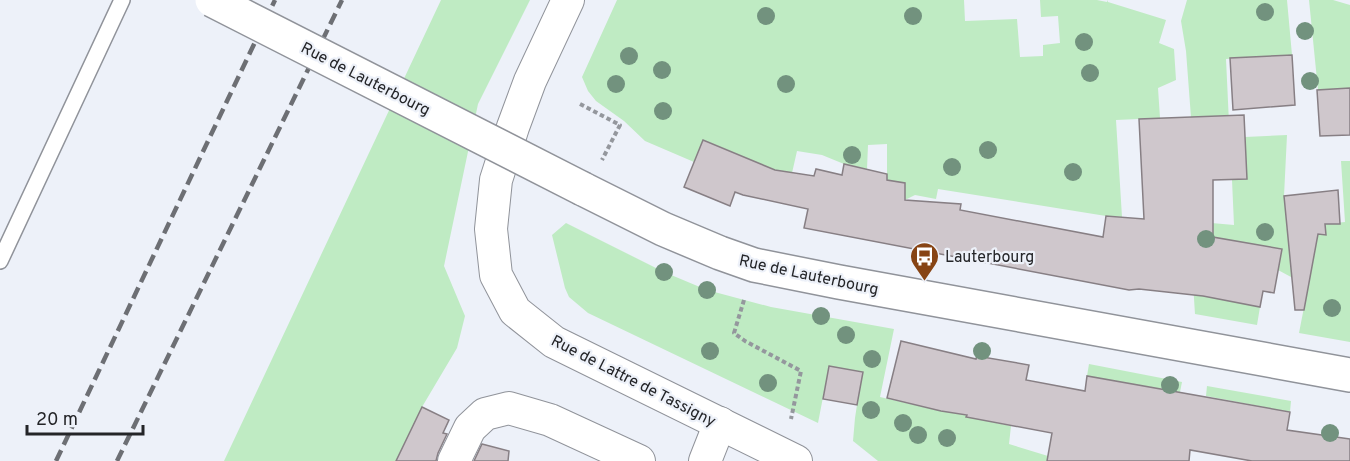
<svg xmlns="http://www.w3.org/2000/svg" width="1350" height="461" font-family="Overpass,sans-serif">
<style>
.green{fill:#bfebc3}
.building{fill:#cfc7cc;stroke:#877f84;stroke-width:1.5}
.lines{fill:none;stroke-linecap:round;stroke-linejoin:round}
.service-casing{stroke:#90939a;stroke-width:18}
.minor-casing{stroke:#90939a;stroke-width:34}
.tertiary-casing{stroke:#90939a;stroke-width:36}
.path{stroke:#94979d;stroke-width:4;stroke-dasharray:4.5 3;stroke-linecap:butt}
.service{stroke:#fff;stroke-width:15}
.minor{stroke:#fff;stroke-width:32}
.tertiary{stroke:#fff;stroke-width:33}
.rail{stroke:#6d6f74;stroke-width:4.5;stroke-dasharray:12 6;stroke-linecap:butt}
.tertiary-bridge-casing{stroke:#90939a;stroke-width:36;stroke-linecap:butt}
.tertiary-bridge{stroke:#fff;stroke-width:33}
.tree{fill:#72927e}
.labels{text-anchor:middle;stroke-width:4.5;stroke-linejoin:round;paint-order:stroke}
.street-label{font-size:16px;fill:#242528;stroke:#edf1f9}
.poi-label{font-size:16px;fill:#242528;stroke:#edf1f9;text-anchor:start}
</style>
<rect width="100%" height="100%" fill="#edf1f9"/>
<g class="green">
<polygon points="441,0 530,0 478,104 444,266 465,316 457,348 422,407 396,461 224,461"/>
<polygon points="617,0 964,0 965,21 1017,19 1020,57 1043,56 1043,45 1060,43 1058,16 1041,17 1040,0 1097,0 1107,2 1108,0 1108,2 1166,20 1159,43 1174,49 1176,80 1158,88 1160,118 1116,120 1122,217 1106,216 938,189 936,199 915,195 907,199 887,198 887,144 868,145 867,169 844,164 822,155 797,151 792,173 765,168 749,159 704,140 694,162 645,141 624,121 596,101 588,91 582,77"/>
<polygon points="1187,0 1287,0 1292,55 1226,59 1229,123 1193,144 1186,51 1181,21"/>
<polygon points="1309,0 1333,0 1350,5 1350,88 1318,90"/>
<polygon points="1287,135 1284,196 1287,229 1307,234 1296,248 1291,277 1278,270 1204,296 1260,307 1257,325 1195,314 1189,221 1234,225 1232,180 1246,179 1245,137"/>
<polygon points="1341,161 1350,161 1350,342 1299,333 1318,235 1326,235 1325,224 1345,222"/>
<polygon points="566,223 664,272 707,290 771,307 894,329 880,397 941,411 967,415 967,417 1011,426 1009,444 1048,456 1047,461 878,461 853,441 855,418 862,372 829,366 818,423 588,313 569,297 565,288 552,235"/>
<polygon points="1089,364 1182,382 1180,392 1087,376"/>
<polygon points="1207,386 1291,401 1290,412 1206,396"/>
</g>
<g class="building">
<polygon points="1292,55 1295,105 1233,110 1230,58"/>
<polygon points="1350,88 1350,135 1320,136 1317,90"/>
<polygon points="1244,115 1247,179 1213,180 1213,237 1282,249 1274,293 1263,291 1260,307 1203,296 1139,289 1129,290 804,228 808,209 743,195 735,192 730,206 684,187 703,140 775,170 814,176 816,169 842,175 844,164 887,174 887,180 905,183 905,200 961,204 960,210 1103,237 1106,216 1144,219 1139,119"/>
<polygon points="1338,190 1340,224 1325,224 1326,235 1318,234 1304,310 1295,310 1284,196"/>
<polygon points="901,341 976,359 977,356 1029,365 1026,380 1085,391 1087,376 1290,412 1287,430 1350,439 1350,461 1252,461 1190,450 1189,461 1047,461 1052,433 966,417 967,415 941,411 887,398"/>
<polygon points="829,366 863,372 857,405 823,399"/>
<polygon points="422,407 449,420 443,433 447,434 438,453 436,461 396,461"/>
<polygon points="482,444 509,451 508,461 474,461"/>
</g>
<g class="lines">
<defs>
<polyline id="service" points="0,261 122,0"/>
<g id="minor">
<polyline points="568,0 530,81 513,127 496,180 491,229 496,275 515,311 554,342 796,461"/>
<polyline points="454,461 470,428 485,414 509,408 550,420 639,461"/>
<polyline points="705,461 720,423"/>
</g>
<polyline id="tertiary" points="583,189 663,229 720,253 754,265 839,282 1350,375"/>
</defs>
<use href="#service" class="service-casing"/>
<use href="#minor" class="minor-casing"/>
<use href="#tertiary" class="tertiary-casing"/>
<g class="path">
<polyline points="580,104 620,125 602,160"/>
<polyline points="744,300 734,333 745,341 801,371 791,419"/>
</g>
<use href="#service" class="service"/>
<use href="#minor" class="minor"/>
<use href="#tertiary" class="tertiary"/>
<g class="rail">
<polyline points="56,461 275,0"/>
<polyline points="117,461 342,0"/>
</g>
<defs>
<polyline id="tertiary-bridge" points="212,0 583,189"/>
</defs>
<use href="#tertiary-bridge" class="tertiary-bridge-casing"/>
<use href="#tertiary-bridge" class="tertiary-bridge"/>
</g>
<g class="tree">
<circle cx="1265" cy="12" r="9"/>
<circle cx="766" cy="16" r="9"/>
<circle cx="913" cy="16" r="9"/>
<circle cx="1305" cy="31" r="9"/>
<circle cx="1084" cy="42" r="9"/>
<circle cx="629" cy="56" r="9"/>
<circle cx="662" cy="70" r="9"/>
<circle cx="1090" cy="73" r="9"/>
<circle cx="1310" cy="81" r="9"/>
<circle cx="616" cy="84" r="9"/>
<circle cx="786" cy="84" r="9"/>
<circle cx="663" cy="111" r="9"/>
<circle cx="988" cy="150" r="9"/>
<circle cx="852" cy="155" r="9"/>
<circle cx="952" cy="167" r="9"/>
<circle cx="1073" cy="172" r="9"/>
<circle cx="1265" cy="232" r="9"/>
<circle cx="1206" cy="239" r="9"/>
<circle cx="664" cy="272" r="9"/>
<circle cx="707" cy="290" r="9"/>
<circle cx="1332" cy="308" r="9"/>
<circle cx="821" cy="316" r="9"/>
<circle cx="846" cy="335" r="9"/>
<circle cx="710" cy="351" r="9"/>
<circle cx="982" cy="351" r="9"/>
<circle cx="872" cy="359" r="9"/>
<circle cx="768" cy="383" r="9"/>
<circle cx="1170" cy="385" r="9"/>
<circle cx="871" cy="410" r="9"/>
<circle cx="903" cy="423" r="9"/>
<circle cx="1330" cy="433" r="9"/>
<circle cx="918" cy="435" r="9"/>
<circle cx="947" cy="438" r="9"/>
</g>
<defs>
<symbol id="bus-pin" viewBox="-11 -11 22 30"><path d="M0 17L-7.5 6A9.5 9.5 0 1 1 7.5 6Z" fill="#874414" stroke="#edf1f9"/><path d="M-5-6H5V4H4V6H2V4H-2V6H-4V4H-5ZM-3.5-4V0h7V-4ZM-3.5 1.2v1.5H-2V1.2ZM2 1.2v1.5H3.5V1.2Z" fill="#fff"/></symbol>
</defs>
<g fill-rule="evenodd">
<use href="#bus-pin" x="908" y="240" width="33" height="45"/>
</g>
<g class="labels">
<g class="street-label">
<text transform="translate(366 78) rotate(27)" y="6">Rue de Lauterbourg</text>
<text transform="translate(809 274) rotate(12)" y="6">Rue de Lauterbourg</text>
<text transform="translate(634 380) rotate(27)" y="6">Rue de Lattre de Tassigny</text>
</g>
<g class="poi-label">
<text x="945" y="262">Lauterbourg</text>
</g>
</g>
<path d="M27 425v9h116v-9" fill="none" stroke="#242528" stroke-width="3"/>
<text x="36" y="425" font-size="18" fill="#242528" stroke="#edf1f9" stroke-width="4.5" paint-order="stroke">20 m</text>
</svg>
